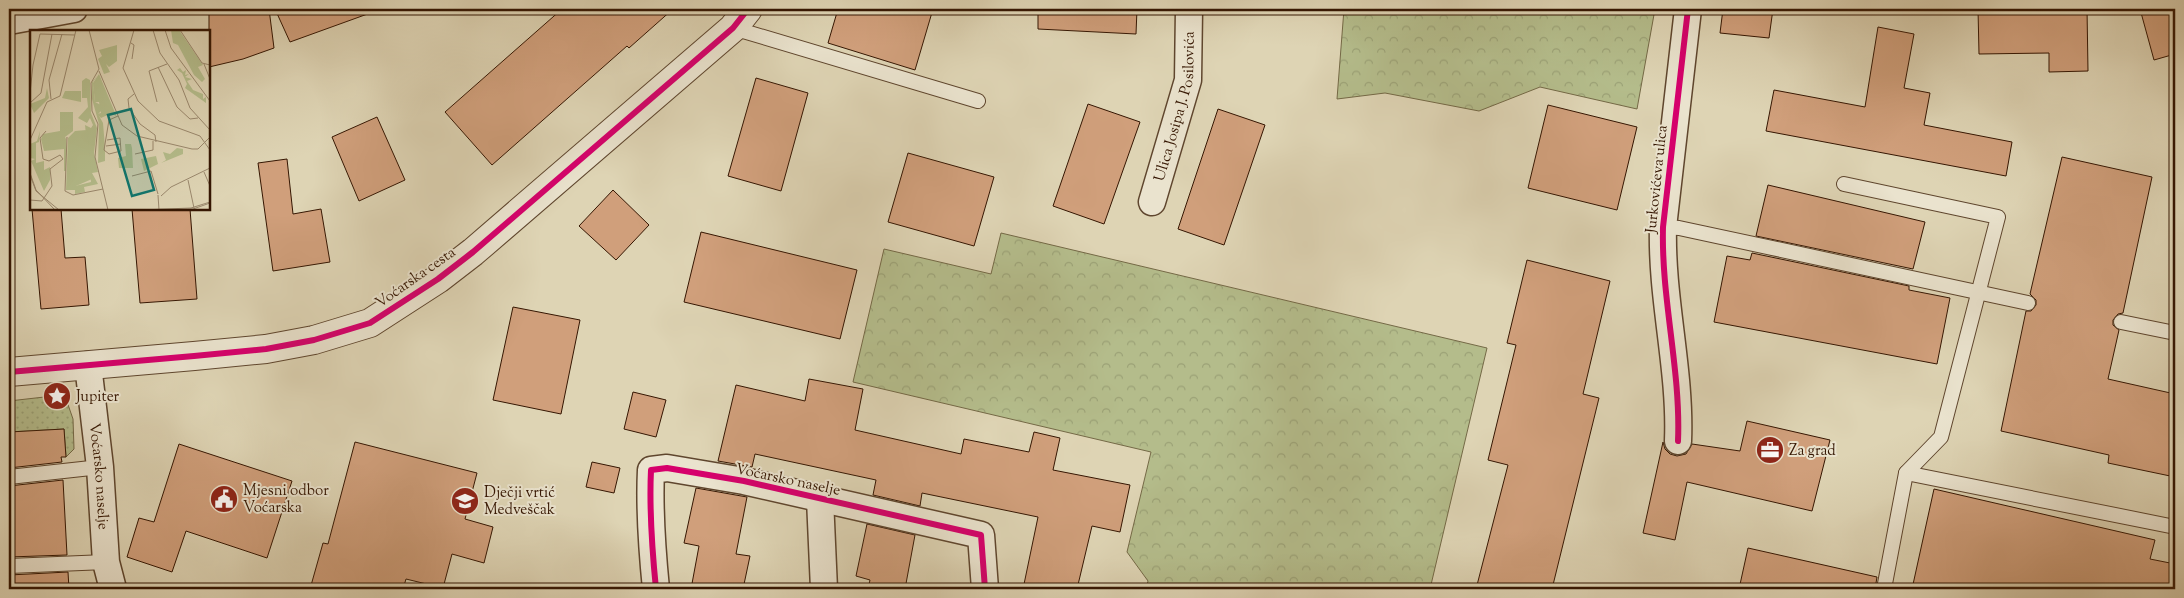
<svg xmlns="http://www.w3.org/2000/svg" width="2184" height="598" font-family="'Sorts Mill Goudy',serif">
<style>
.grass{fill:url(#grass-dots);stroke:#746946}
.forest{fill:url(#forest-crowns);stroke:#746946}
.building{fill:#d09f7b;stroke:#351602}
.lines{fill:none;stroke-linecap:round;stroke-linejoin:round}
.service-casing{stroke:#5f462e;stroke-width:16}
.minor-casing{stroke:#5f462e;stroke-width:29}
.tertiary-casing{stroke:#5f462e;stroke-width:30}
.service{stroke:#eae3ce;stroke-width:14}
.minor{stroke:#eae3ce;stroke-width:26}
.tertiary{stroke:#eae3ce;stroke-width:28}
.cycleway-casing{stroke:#eae3ce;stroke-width:9}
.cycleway{stroke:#d6006c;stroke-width:6}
.labels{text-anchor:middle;stroke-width:4;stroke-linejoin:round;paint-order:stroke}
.street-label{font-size:15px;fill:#351602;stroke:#eae3ce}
.poi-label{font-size:15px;fill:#351602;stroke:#eae3ce;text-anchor:start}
.inset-road{fill:none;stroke:#9a886d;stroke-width:1}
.view{fill:#0f766e;fill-opacity:0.15;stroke:#0f766e;stroke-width:2.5}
.inset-edge{fill:none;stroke:#351602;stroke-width:2.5}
</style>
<defs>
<pattern id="grass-dots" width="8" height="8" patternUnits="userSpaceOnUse" patternTransform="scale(1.25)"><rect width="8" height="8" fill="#b4bc8b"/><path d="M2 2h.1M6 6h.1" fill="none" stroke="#9ba176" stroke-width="1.8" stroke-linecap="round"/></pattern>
<pattern id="forest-crowns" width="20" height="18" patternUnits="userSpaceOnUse" patternTransform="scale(1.25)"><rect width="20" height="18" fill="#b4bc8b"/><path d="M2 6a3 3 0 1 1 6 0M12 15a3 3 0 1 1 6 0" fill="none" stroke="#9ba176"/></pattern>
</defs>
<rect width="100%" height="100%" fill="#ded4b4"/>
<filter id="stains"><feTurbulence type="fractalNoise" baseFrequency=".004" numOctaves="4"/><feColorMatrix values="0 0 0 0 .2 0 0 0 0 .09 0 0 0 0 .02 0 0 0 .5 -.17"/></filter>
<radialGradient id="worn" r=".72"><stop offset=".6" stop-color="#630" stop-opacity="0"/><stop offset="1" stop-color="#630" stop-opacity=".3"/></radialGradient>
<polygon class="grass" points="62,395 65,396 73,419 74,449 66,457 64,429 9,432 9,401"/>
<g class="forest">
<polygon points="1344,9 1655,9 1637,109 1540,87 1479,111 1385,93 1337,99"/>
<polygon points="1001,233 1487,348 1430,589 1146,589 1148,581 1127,552 1151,452 853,382 884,249 991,274"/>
</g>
<g class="building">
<polygon points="225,9 269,9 274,48 243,59 209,67 209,13"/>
<polygon points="275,9 373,9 373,12 290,42"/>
<polygon points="562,9 673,9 629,48 627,46 492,165 445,112"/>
<polygon points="838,9 933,9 915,70 828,43"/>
<polygon points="1038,9 1137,9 1136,34 1038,29"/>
<polygon points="1723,9 1773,9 1769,38 1720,33"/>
<polygon points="1978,9 2087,9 2088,71 2049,72 2049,53 1979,54"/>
<polygon points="2140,9 2175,9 2175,54 2154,60"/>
<polygon points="1878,27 1914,34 1904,88 1930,93 1924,125 2012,142 2006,176 1766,131 1774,90 1865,107"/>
<polygon points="756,78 808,93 781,191 728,176"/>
<polygon points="1088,104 1140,122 1104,224 1053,206"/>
<polygon points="1548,105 1637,127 1617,210 1528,188"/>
<polygon points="1218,109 1265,125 1224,245 1178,229"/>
<polygon points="377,117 405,180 359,201 332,137"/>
<polygon points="908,153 994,177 974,246 888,222"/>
<polygon points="2062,157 2152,177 2123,313 2118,314 2113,320 2113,325 2119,330 2108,379 2175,394 2175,477 2108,463 2109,455 2001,431 2026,311 2031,311 2036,305 2036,300 2030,294"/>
<polygon points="287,159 293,214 321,209 330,262 273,271 258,163"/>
<polygon points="1768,185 1925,222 1913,269 1756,236"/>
<polygon points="613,190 649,225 616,260 579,226"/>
<polygon points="32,209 61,209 65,258 85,257 89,305 41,309"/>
<polygon points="132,209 190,209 197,299 140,303"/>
<polygon points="701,232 857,270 840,339 684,302"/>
<polygon points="1752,253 1909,286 1909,290 1950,298 1937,364 1714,322 1727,256 1750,260"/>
<polygon points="1527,260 1610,281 1583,394 1599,398 1552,589 1476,589 1508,465 1488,460 1516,345 1507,343"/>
<polygon points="513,307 580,320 561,414 493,400"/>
<polygon points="809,379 863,389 855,430 961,454 964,439 1029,452 1034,432 1060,438 1053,470 1130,485 1120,532 1092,526 1077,589 1023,589 1038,517 922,493 920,506 873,495 876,480 755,454 752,467 718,461 736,385 805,401"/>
<polygon points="633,392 666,400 656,437 624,429"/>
<polygon points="1747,421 1830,440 1812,511 1687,482 1675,540 1643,533 1663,442 1665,449 1670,454 1677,456 1686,454 1692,444 1740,451"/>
<polygon points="64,429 66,457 61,457 62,462 9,468 9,432"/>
<polygon points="355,442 477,473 465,519 493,527 484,563 452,554 443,588 406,579 403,589 310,589 323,543 328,544"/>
<polygon points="179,444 292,481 267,558 186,531 172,572 127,557 139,518 154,522"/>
<polygon points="592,462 620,468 614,493 586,487"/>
<polygon points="63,480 67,555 9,557 9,486"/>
<polygon points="696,488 747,497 736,554 750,556 743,589 691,589 699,546 684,543"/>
<polygon points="1934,489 2155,540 2150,559 2175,564 2175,589 1912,589"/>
<polygon points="867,524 915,535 905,589 868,589 870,580 856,576"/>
<polygon points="1748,548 1877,577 1875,589 1739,589"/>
<polygon points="68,572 69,589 9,589 9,575"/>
</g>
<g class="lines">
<defs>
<g id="service">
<polyline points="733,28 978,101"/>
<polyline points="1844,184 1998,217 1941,437 1906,473 1884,589"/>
<polyline points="1663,227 1679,228 2028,303"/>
<polyline points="2121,322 2175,333"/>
<polyline points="1906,473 2175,527"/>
<polyline points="9,477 100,467"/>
<polyline points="9,566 106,562"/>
</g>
<g id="minor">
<polyline points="9,21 74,9"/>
<path id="s1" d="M 1152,202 L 1188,80 L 1189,9"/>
<path id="s2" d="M 88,365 L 100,467 L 106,562 L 113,589"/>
<path d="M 1678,441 C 1681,370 1661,299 1663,227 L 1688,9"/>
<polyline points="820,499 824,589"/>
<path d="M 656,589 C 652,549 649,511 651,470 L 667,468 L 744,481 L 981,535 L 985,589"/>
</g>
<polyline id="tertiary" points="9,372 194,356 266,349 314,340 370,323 438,279 473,252 733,28 748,9"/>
</defs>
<use href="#service" class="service-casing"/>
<use href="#minor" class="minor-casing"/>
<use href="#tertiary" class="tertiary-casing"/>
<use href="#service" class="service"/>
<use href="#minor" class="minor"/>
<use href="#tertiary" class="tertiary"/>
<defs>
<g id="cycleway">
<polyline points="9,372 194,356 266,349 314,340 370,323 438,279 473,252 733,28 748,9"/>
<path d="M 1678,441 C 1681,370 1661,299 1663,227 L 1688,9"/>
<path d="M 656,589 C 652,549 649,511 651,470 L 667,468 L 744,481 L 981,535 L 985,589"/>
</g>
</defs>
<use href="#cycleway" class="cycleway-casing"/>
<use href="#cycleway" class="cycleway"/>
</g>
<defs>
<symbol id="sight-disc" viewBox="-11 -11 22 22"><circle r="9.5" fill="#8f2418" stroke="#eae3ce"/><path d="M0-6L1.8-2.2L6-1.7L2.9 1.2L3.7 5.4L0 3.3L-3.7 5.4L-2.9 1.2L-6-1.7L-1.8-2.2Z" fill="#fff"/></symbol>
<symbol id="office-disc" viewBox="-11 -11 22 22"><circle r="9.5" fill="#8f2418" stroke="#eae3ce"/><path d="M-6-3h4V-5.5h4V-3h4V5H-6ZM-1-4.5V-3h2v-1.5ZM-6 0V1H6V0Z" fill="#fff"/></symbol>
<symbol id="civic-disc" viewBox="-11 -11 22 22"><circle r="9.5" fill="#8f2418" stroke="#eae3ce"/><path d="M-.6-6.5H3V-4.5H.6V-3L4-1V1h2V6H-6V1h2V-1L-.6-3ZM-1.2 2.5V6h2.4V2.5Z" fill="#fff"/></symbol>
<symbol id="school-disc" viewBox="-11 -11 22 22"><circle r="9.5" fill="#8f2418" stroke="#eae3ce"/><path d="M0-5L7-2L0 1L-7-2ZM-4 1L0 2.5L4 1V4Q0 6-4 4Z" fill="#fff"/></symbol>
</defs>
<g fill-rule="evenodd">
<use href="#sight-disc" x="41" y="380" width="32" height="32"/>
<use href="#office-disc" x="1754" y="434" width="32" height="32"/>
<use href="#civic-disc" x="208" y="483" width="32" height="32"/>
<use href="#school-disc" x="449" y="485" width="32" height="32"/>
</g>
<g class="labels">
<g class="street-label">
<text dy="5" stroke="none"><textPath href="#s1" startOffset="99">Ulica Josipa J. Posilovića</textPath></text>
<text transform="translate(1656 179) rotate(-84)" y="5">Jurkovićeva ulica</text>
<text transform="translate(415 277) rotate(-35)" y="5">Voćarska cesta</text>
<text dy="5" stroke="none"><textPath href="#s2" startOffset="112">Voćarsko naselje</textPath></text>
<text transform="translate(788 479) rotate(12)" y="5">Voćarsko naselje</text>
</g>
<g class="poi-label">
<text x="76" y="401">Jupiter</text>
<text x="1789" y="455">Za grad</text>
<text x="243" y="495">Mjesni odbor<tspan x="243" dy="17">Voćarska</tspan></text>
<text x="484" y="497">Dječji vrtić<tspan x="484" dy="17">Medveščak</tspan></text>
</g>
</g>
<g transform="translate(30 30)">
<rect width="180" height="180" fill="#ded4b4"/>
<path d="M 69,44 L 86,85 L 85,86 L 84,82 L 71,88 L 67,84 L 71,83 L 69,72 L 65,72 L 63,53 Z" fill="#b4bc8b"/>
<path d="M 141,0 L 149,0 L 173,35 L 168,37 L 175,49 L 172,52 L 164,45 L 148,15 L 143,13 ZM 150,38 L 153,42 L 156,40 L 155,45 L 159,44 L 155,47 L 162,49 L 157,51 L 163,60 L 173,64 L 173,69 L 176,67 L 176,73 L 155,58 L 157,54 L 152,43 L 147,40 ZM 68,45 L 63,52 L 65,72 L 75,77 L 68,84 L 73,93 L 75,117 L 75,131 L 68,133 L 69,94 L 62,69 L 62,52 ZM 56,48 L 60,50 L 61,83 L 67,98 L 64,123 L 68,142 L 62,143 L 68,154 L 54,157 L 55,162 L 45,164 L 45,156 L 61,152 L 55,95 L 61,98 L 63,95 L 60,88 L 57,93 L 48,88 L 58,77 L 57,68 L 52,68 L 52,51 ZM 17,58 L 19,68 L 4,83 L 0,74 L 15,68 ZM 35,61 L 51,61 L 51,72 L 32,68 ZM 30,82 L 43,82 L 43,101 L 35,107 L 36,109 L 36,141 L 34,141 L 34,119 L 14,121 L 11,109 L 13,104 L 30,101 ZM 10,101 L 9,112 L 6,113 L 6,133 L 14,131 L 14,140 L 20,137 L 20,150 L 14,161 L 1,131 L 5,129 L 0,128 L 0,114 L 7,111 ZM 95,114 L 101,114 L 102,118 L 103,138 L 89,138 L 88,128 L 96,126 ZM 147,118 L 153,119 L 153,124 L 131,133 L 136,130 L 133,122 L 140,124 ZM 126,126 L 128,134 L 114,141 L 111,129 Z" fill="#b4bc8b"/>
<path d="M 87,15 L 87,31 L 79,37 L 76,34 L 80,42 L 74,44 L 68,29 L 72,26 L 69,20 ZM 57,100 L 62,149 L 46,156 L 46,160 L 36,160 L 38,108 L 45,101 Z" fill="#b4bc8b"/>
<path class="inset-road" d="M 59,0 L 69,39 L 61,53 L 62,81 L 68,94 L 65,127 L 78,180M 104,0 L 93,38 L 108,71 L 129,91 L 170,106 L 180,120M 123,0 L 130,23 L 149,50 L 160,78 L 180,100M 135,0 L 141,18 L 180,71M 150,0 L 172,33 L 180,35M 101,13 L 104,15 L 102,29M 174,34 L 180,49M 3,35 L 10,4 L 45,5M 128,37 L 147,77 L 160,89 L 168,88M 69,41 L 92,95 L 107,106 L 162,119 L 168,119 L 180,107M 0,63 L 3,35M 104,64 L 98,69 L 99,78 L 110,94 L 125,105 L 126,112M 21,69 L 19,50 L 32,4M 127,72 L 119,41 L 137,34M 0,73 L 11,63 L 22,4M 37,107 L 35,161 L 43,165 L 73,159M 0,110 L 17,72 L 30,66 L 46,0M 77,110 L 90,108 L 91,121 L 79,124 L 74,120 L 79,90 L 88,86M 76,116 L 91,114M 105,124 L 123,120 L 123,111M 174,142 L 180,156M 0,143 L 6,160 L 25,180M 0,145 L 6,161 L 29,180M 102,146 L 121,141 L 128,164M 158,150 L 164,178M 128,165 L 129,180M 131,166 L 141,157 L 180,138M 0,170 L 12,171 L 22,156 L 20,139 L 33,129 L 30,125 L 19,131 L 13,129 L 10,108 L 16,101M 111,180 L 161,178 L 180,172M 130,180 L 163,179 L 180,173"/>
<path class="view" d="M 101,79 L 124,160 L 102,166 L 78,85 Z"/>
<rect width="180" height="180" class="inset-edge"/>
</g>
<rect width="2184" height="598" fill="none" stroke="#ded4b4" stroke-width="30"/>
<rect x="10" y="10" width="2164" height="578" fill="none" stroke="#351602" stroke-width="2.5"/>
<rect x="15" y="15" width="2154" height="568" fill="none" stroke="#351602"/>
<rect width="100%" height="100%" filter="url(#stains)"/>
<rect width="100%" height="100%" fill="url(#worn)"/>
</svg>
